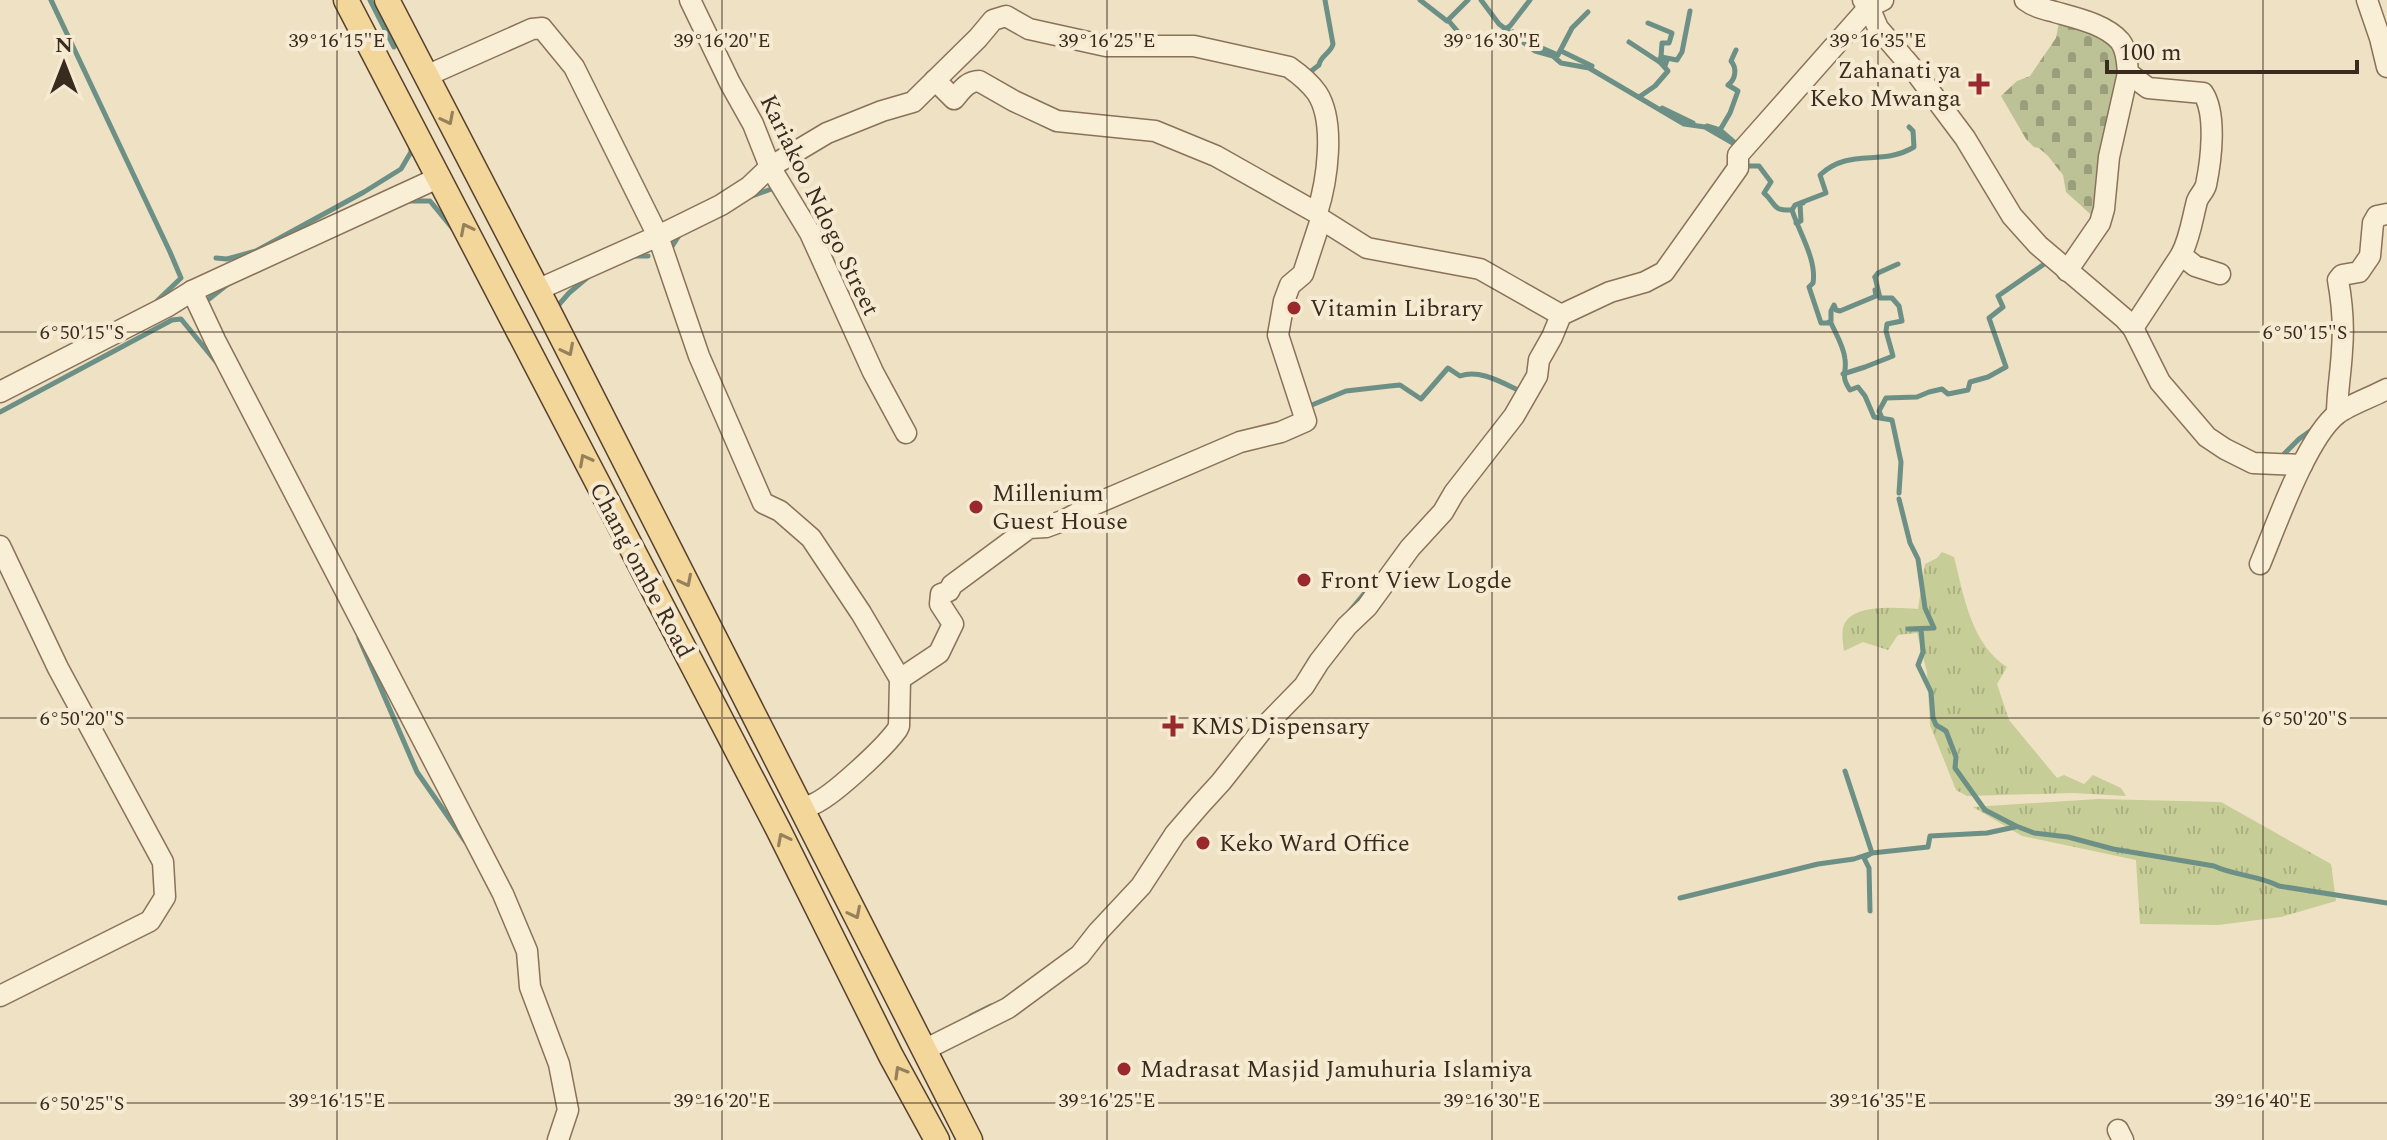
<svg xmlns="http://www.w3.org/2000/svg" width="2387" height="1140" font-family="Spectral,serif">
<style>
.grass{fill:url(#grass-tufts)}
.cemetery{fill:url(#cemetery-stones)}
.lines{fill:none;stroke-linecap:round;stroke-linejoin:round}
.stream{stroke:#6c9086;stroke-width:5}
.minor-casing{stroke:#897259;stroke-width:23}
.major-casing{stroke:#57412e;stroke-width:27}
.minor{stroke:#f9eed6;stroke-width:20}
.major{stroke:#f2d69a;stroke-width:24}
.oneway{stroke:#96805c}
.ticks{fill:none;stroke:#392b1e;stroke-width:2;stroke-opacity:0.45}
.poi-dot{fill:#99292a;stroke:#f6ebd2;stroke-width:3}
.labels{text-anchor:middle;stroke-width:8;stroke-linejoin:round;paint-order:stroke}
.poi-label{font-size:24px;fill:#392b1e;stroke:#f6ebd2;text-anchor:start}
.street-label{font-size:24px;fill:#392b1e;stroke:#f6ebd2}
.ticks-label{font-size:20px;text-anchor:middle;fill:#392b1e;stroke:#f6ebd2;stroke-width:8;stroke-linejoin:round;paint-order:stroke}
</style>
<defs>
<pattern id="grass-tufts" width="24" height="20" patternUnits="userSpaceOnUse" patternTransform="scale(2)"><rect width="24" height="20" fill="#c7cd96"/><path d="M3 7l-1-3M5 7V3M7 7l1-3M15 17l-1-3M17 17v-4M19 17l1-3" fill="none" stroke="#acb081"/></pattern>
<pattern id="cemetery-stones" width="16" height="16" patternUnits="userSpaceOnUse" patternTransform="scale(2)"><rect width="16" height="16" fill="#bcc296"/><path d="M2 7V4a2 2 0 0 1 4 0v3zM10 15v-3a2 2 0 0 1 4 0v3z" fill="#9a9e7a"/></pattern>
</defs>
<rect width="100%" height="100%" fill="#efe1c3"/>
<g class="grass">
<path d="M 1942,552 L 1954,557 C 1964,596 1971,644 2007,667 L 1997,684 L 2009,720 L 2057,778 L 2064,775 L 2084,784 L 2093,775 L 2121,788 L 2126,796 L 2072,793 L 1967,796 L 1956,790 L 1930,725 L 1927,672 L 1917,633 L 1898,635 L 1888,650 L 1863,642 L 1844,651 C 1843,644 1841,633 1844,625 C 1853,603 1899,608 1918,609 L 1925,564 L 1937,558 Z"/>
<polygon points="2098,799 2221,802 2331,864 2336,901 2281,917 2218,925 2140,924 2136,860 2022,836 1973,807"/>
</g>
<polygon class="cemetery" points="2059,22 2114,41 2122,73 2098,221 2066,192 2063,175 2048,156 2039,148 2034,147 2026,139 2001,96 2017,81 2030,76 2056,38"/>
<g class="lines">
<g class="stream">
<polyline points="51,0 170,252 181,278 157,301"/>
<polyline points="370,0 394,47"/>
<polyline points="1420,0 1447,21"/>
<polyline points="1481,0 1499,24 1535,51 1553,56 1561,63 1589,68 1684,124 1705,127 1738,146"/>
<polyline points="1648,23 1672,33 1669,43 1662,43 1661,57"/>
<polyline points="1505,29 1510,26 1530,0"/>
<polyline points="1513,32 1528,42 1558,55"/>
<polyline points="1459,33 1448,20 1468,0"/>
<polyline points="1629,42 1658,61"/>
<polyline points="1561,51 1592,66"/>
<polyline points="1559,53 1572,28 1588,12"/>
<path d="M 1310,72 L 1319,65 C 1320,56 1331,53 1333,44 L 1325,0"/>
<polyline points="1639,97 1655,86 1668,71 1658,60 1665,66 1667,60 1661,57 1677,60 1682,52 1690,11"/>
<polyline points="1662,108 1693,123"/>
<polyline points="1707,126 1720,130 1735,143"/>
<path d="M 1720,130 L 1730,113 L 1738,91 L 1728,85 C 1736,79 1737,68 1731,61 L 1736,50"/>
<path d="M 1744,163 L 1747,166 L 1759,166 L 1771,182 L 1764,193 C 1777,204 1771,211 1792,210 C 1799,232 1817,260 1813,283 L 1809,287 L 1821,323 L 1831,323 C 1836,334 1844,347 1845,359 C 1847,374 1840,375 1850,390 L 1858,387 L 1865,396 L 1874,417 L 1892,420 L 1901,462 L 1899,493"/>
<polyline points="752,196 777,187"/>
<polyline points="408,201 430,201 453,229"/>
<path d="M 1792,210 L 1795,205 L 1826,193 L 1820,175 C 1850,147 1881,167 1914,147 L 1913,131 L 1909,127"/>
<polyline points="1796,223 1801,221 1800,204 1803,203"/>
<polyline points="672,253 671,248 680,234"/>
<polyline points="633,256 648,256"/>
<polyline points="216,258 227,259 256,251 364,192 401,169 411,152 411,148"/>
<polyline points="1875,277 1878,273 1898,264"/>
<polyline points="209,299 228,284"/>
<polyline points="555,309 569,293 588,277"/>
<polyline points="1829,322 1831,321 1831,311 1834,305 1836,310 1840,311 1876,296 1875,290"/>
<polyline points="1843,374 1865,367 1893,356 1886,331 1887,324 1902,321 1899,306 1892,298 1880,298 1875,277"/>
<path d="M 1307,407 L 1346,391 L 1390,386 L 1400,385 L 1421,399 L 1448,368 L 1460,376 C 1479,369 1501,382 1518,390"/>
<polyline points="0,412 172,320 181,319 217,363"/>
<polyline points="1882,418 1879,411 1886,398 1917,397 1929,392 1942,389 1948,394 1968,390 1970,382 1988,377 2006,367 1989,318 2003,307 1998,296 2050,260"/>
<polyline points="2279,459 2299,439 2313,429"/>
<path d="M 1899,499 L 1910,543 L 1918,559 L 1925,608 L 1934,628 L 1908,629 L 1921,629 L 1923,652 L 1918,665 L 1931,692 L 1933,718 L 1936,725 L 1946,731 L 1956,757 L 1955,768 L 1985,810 L 2016,826 L 2034,833 L 2068,837 L 2113,849 L 2214,866 C 2235,876 2258,875 2279,886 L 2387,903"/>
<polyline points="1349,612 1368,589"/>
<polyline points="359,638 417,772 465,841"/>
<polyline points="1680,898 1818,864 1854,859 1872,853 1845,771"/>
<polyline points="1870,911 1869,868 1864,858 1872,853 1928,847 1930,836 1987,833 2015,827"/>
<polyline points="971,1016 991,1006"/>
</g>
<defs>
<g id="minor">
<polyline points="690,0 730,83 753,124 770,167 810,233 873,372 906,433"/>
<polyline points="1863,0 1869,7 1878,28 1914,70 1965,138 2012,216 2038,245 2125,319 2133,328 2160,382 2207,437 2225,449 2253,463 2302,465"/>
<path d="M 2025,0 C 2034,7 2044,9 2055,12 C 2076,18 2105,24 2120,41 C 2127,50 2127,62 2128,73 L 2148,88 L 2203,93 C 2217,114 2211,161 2206,185 C 2204,192 2199,195 2197,201 C 2192,220 2190,238 2181,255 L 2195,266 L 2220,274"/>
<polyline points="2367,0 2380,38 2387,67"/>
<path d="M 426,76 L 532,29 L 542,28 L 574,67 L 658,236 L 699,356 L 763,503 L 780,511 L 811,538 L 861,613 L 900,679 L 899,726 L 897,730 C 884,748 830,799 811,805"/>
<path d="M 935,80 L 954,99 C 961,91 967,81 979,81 L 1014,101 L 1057,121 L 1155,131 L 1216,156 L 1317,213 L 1321,219 L 1367,248 L 1480,269 L 1561,315"/>
<polyline points="2067,271 2100,223 2104,209 2109,157 2128,73"/>
<path d="M 537,290 L 658,236 L 721,205 L 749,187 L 770,167 L 827,133 L 882,111 L 913,102 L 978,38 L 993,20 L 1006,16 L 1029,29 L 1106,46 L 1194,46 L 1289,67 C 1299,74 1310,83 1317,93 C 1336,122 1327,182 1317,213"/>
<polyline points="192,291 215,340 503,894 527,951 530,987 559,1064 568,1110 558,1140"/>
<polyline points="2133,328 2181,255"/>
<polyline points="0,392 168,306 192,291 440,177"/>
<path d="M 2337,414 C 2337,393 2341,372 2342,350 C 2344,327 2342,302 2338,280 L 2342,275 L 2359,272 L 2370,256 L 2373,223 L 2377,216 L 2387,214"/>
<polyline points="0,546 58,668 163,862 165,897 150,921 0,996"/>
<path d="M 2260,564 C 2276,526 2306,439 2337,414 C 2349,405 2372,397 2387,389"/>
<polyline points="900,679 939,653 953,624 940,604 941,594 949,591 952,585 1029,528 1046,527 1065,520 1093,505 1240,442 1281,432 1306,421 1278,335 1284,301 1290,285 1303,274 1321,219"/>
<polyline points="926,1049 1008,1008 1080,955 1098,932 1141,886 1175,834 1200,805 1221,782 1267,724 1304,686 1319,662 1347,626 1367,607 1410,548 1443,512 1454,493 1514,416 1537,376 1539,360 1552,337 1561,315 1610,292 1645,282 1664,272 1738,168 1738,155 1869,7 1883,0"/>
<polyline points="2118,1130 2123,1140"/>
</g>
<g id="major">
<polyline points="346,0 778,829 891,1056 937,1140"/>
<polyline points="387,0 550,314 970,1140"/>
</g>
</defs>
<use href="#minor" class="minor-casing"/>
<use href="#major" class="major-casing"/>
<use href="#minor" class="minor"/>
<use href="#major" class="major"/>
</g>
<defs><path id="oneway-chevron" d="M-2-3.5L2.5 0L-2 3.5" fill="none" stroke-width="1.6" stroke-linecap="round" stroke-linejoin="round" transform="scale(2)"/></defs>
<g class="oneway">
<use href="#oneway-chevron" transform="translate(448 119) rotate(63)"/>
<use href="#oneway-chevron" transform="translate(466 229) rotate(-117)"/>
<use href="#oneway-chevron" transform="translate(568 350) rotate(63)"/>
<use href="#oneway-chevron" transform="translate(585 460) rotate(-118)"/>
<use href="#oneway-chevron" transform="translate(686 581) rotate(63)"/>
<use href="#oneway-chevron" transform="translate(783 839) rotate(-117)"/>
<use href="#oneway-chevron" transform="translate(855 913) rotate(63)"/>
<use href="#oneway-chevron" transform="translate(900 1072) rotate(-120)"/>
</g>
<path class="ticks" d="M 337,0 L 337,1140M 722,0 L 722,1140M 1107,0 L 1107,1140M 1492,0 L 1492,1140M 1878,0 L 1878,1140M 2263,0 L 2263,1140M 0,332 L 2387,332M 0,718 L 2387,718M 0,1103 L 2387,1103"/>
<g class="poi-dot">
<path d="M1975 72h8v8h8v8h-8v8h-8v-8h-8v-8h8z"/>
<circle cx="1294" cy="308" r="8"/>
<circle cx="976" cy="507" r="8"/>
<circle cx="1304" cy="580" r="8"/>
<path d="M1169 714h8v8h8v8h-8v8h-8v-8h-8v-8h8z"/>
<circle cx="1203" cy="843" r="8"/>
<circle cx="1124" cy="1069" r="8"/>
</g>
<g class="labels">
<g class="poi-label">
<text x="1961" y="78" text-anchor="end">Zahanati ya<tspan x="1961" dy="28">Keko Mwanga</tspan></text>
<text x="1310" y="316">Vitamin Library</text>
<text x="992" y="501">Millenium<tspan x="992" dy="28">Guest House</tspan></text>
<text x="1320" y="588">Front View Logde</text>
<text x="1191" y="734">KMS Dispensary</text>
<text x="1219" y="851">Keko Ward Office</text>
<text x="1140" y="1077">Madrasat Masjid Jamuhuria Islamiya</text>
</g>
<g class="street-label">
<text transform="translate(820 205) rotate(64)" y="8">Kariakoo Ndogo Street</text>
<text transform="translate(642 570) rotate(62)" y="8">Chang'ombe Road</text>
</g>
</g>
<g class="ticks-label">
<text x="337" y="47">39°16'15"E</text>
<text x="722" y="47">39°16'20"E</text>
<text x="1107" y="47">39°16'25"E</text>
<text x="1492" y="47">39°16'30"E</text>
<text x="1878" y="47">39°16'35"E</text>
<text x="82" y="339">6°50'15"S</text>
<text x="2305" y="339">6°50'15"S</text>
<text x="82" y="725">6°50'20"S</text>
<text x="2305" y="725">6°50'20"S</text>
<text x="337" y="1107">39°16'15"E</text>
<text x="722" y="1107">39°16'20"E</text>
<text x="1107" y="1107">39°16'25"E</text>
<text x="1492" y="1107">39°16'30"E</text>
<text x="1878" y="1107">39°16'35"E</text>
<text x="2263" y="1107">39°16'40"E</text>
<text x="82" y="1110">6°50'25"S</text>
</g>
<g transform="translate(64 64)" stroke="#f6ebd2" stroke-width="6" paint-order="stroke">
<path d="M0-6L14 30L0 20L-14 30Z" fill="#392b1e"/>
<text y="-12" font-size="22" font-weight="bold" text-anchor="middle" fill="#392b1e">N</text>
</g>
<path d="M2107 60v12h250v-12" fill="none" stroke="#392b1e" stroke-width="4"/>
<text x="2119" y="60" font-size="24" fill="#392b1e" stroke="#f6ebd2" stroke-width="6" paint-order="stroke">100 m</text>
</svg>
